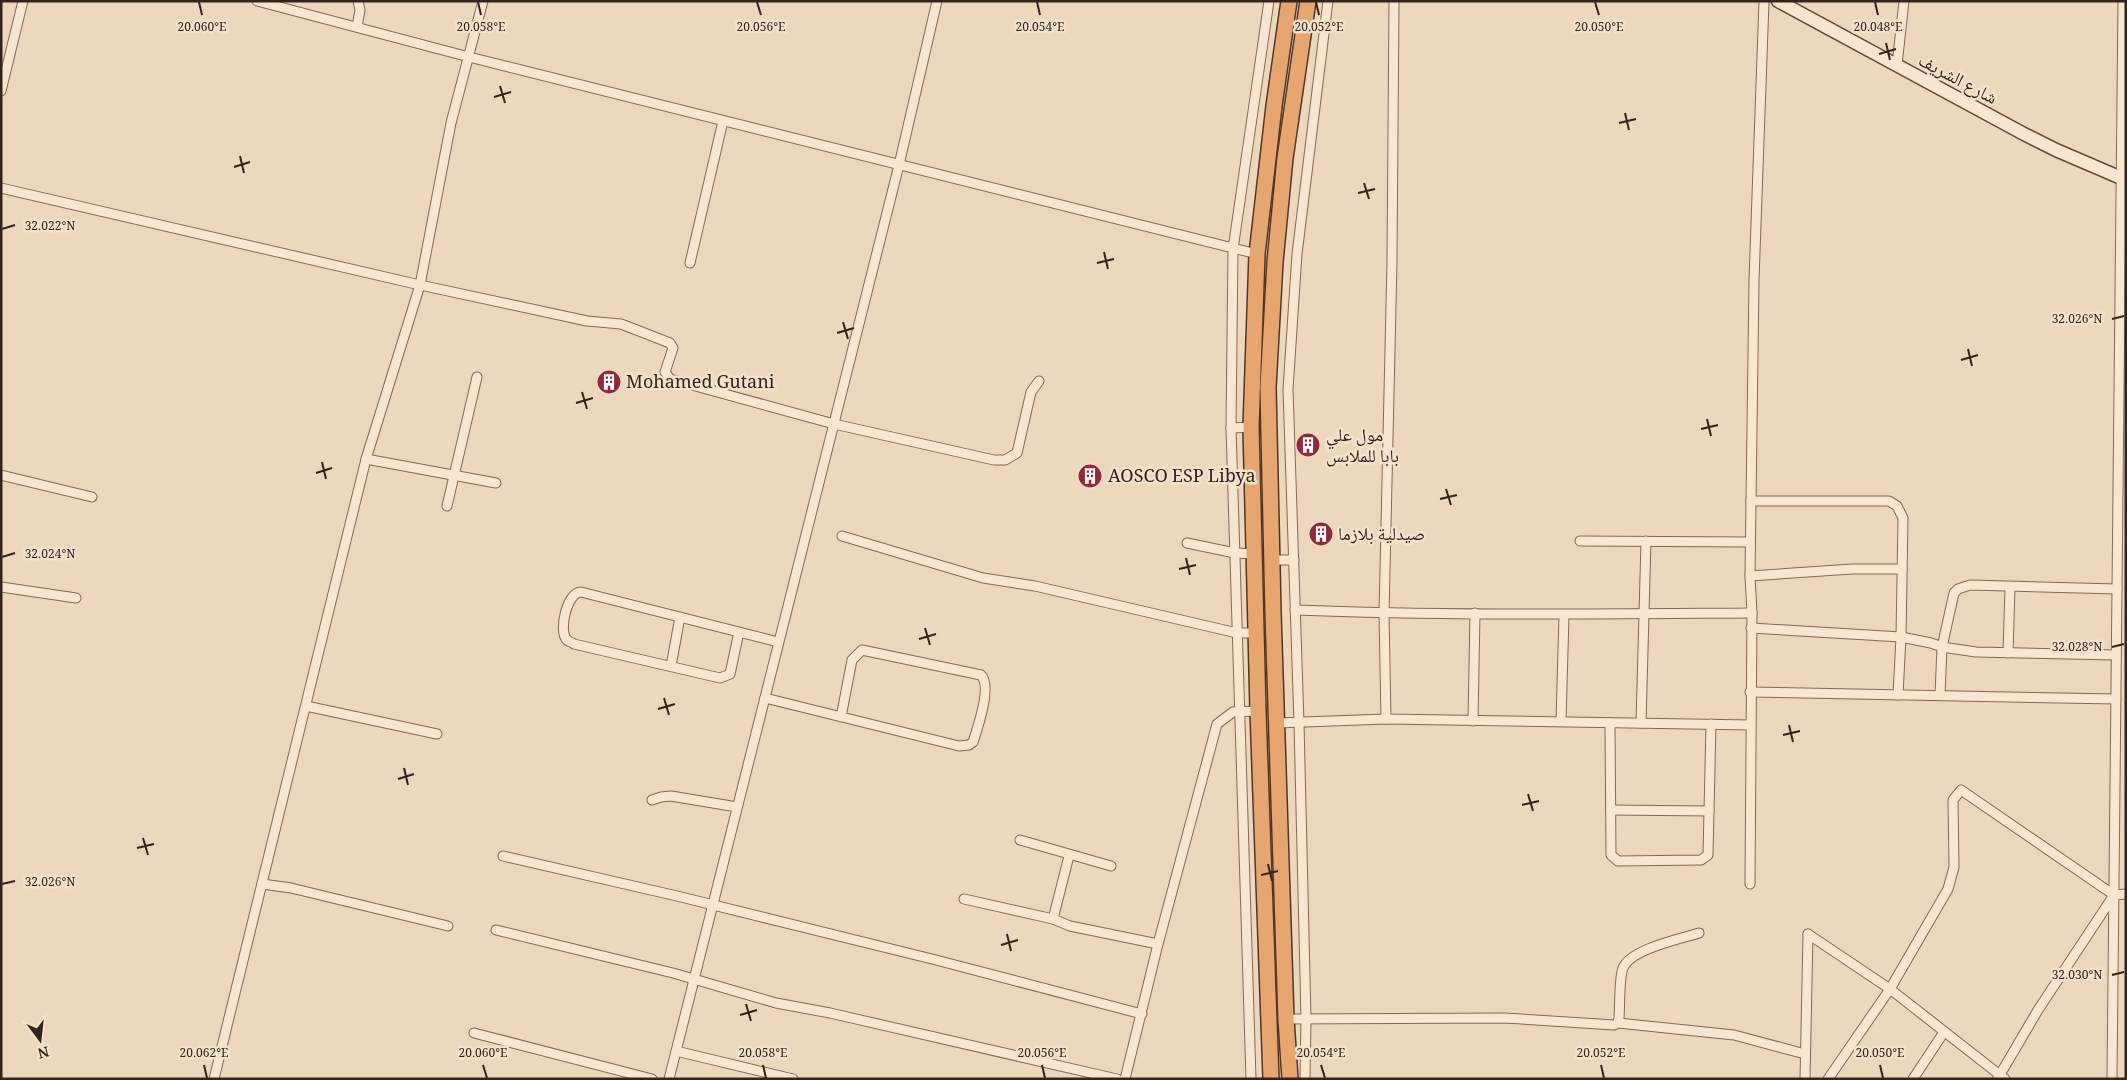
<svg xmlns="http://www.w3.org/2000/svg" width="2127" height="1080" font-family="Georgia,'Noto Naskh Arabic',serif">
<style>
.lines{fill:none;stroke-linecap:round;stroke-linejoin:round}
.minor-casing{stroke:#846857;stroke-width:11}
.secondary-casing{stroke:#66493a;stroke-width:15}
.trunk-casing{stroke:#51372b;stroke-width:18}
.minor{stroke:#f8e6d0;stroke-width:9}
.secondary{stroke:#f8e6d0;stroke-width:12}
.trunk{stroke:#e7a670;stroke-width:15}
.ticks{fill:none;stroke:#33231b;stroke-width:2}
.labels{text-anchor:middle;stroke-width:5;stroke-linejoin:round;paint-order:stroke}
.street-label{font-size:18px;fill:#33231b;stroke:#f4e2cc}
.poi-label{font-size:18px;fill:#33231b;stroke:#f4e2cc;text-anchor:start}
.ticks-label{font-size:12px;text-anchor:middle;fill:#33231b;stroke:#f4e2cc;stroke-width:5;stroke-linejoin:round;paint-order:stroke}
</style>
<rect width="100%" height="100%" fill="#edd7bd"/>
<g class="lines">
<defs>
<g id="minor">
<polyline points="257,1 469,57 1257,254"/>
<polyline points="357,27 360,10 358,1"/>
<polyline points="1897,65 1904,1"/>
<polyline points="1,91 23,1"/>
<polyline points="1,188 420,285 587,321 621,324 670,343 673,348 665,372 670,379 834,424 994,460 1005,460 1017,453 1031,392 1039,381"/>
<polyline points="690,263 723,121"/>
<polyline points="1231,428 1251,427"/>
<polyline points="366,459 496,483"/>
<polyline points="1,475 92,497"/>
<polyline points="1751,501 1889,501 1897,506 1903,518 1901,637 1898,695"/>
<polyline points="447,506 477,377"/>
<polyline points="842,536 983,578 1035,586 1237,633 1257,633"/>
<polyline points="1580,541 1750,542"/>
<polyline points="1187,543 1235,553 1255,554"/>
<polyline points="1273,560 1294,560"/>
<polyline points="1750,576 1852,569 1902,569"/>
<polyline points="1,587 76,598"/>
<path d="M 1295,610 C 1447,616 1599,614 1752,613"/>
<polyline points="1751,628 1901,637 1931,643 1942,647 1976,652 2116,655"/>
<path d="M 739,632 L 730,674 L 720,678 L 574,644 C 572,642 569,642 567,640 C 558,631 567,592 581,592 L 778,642"/>
<polyline points="2008,653 2010,587"/>
<polyline points="671,666 680,617"/>
<polyline points="1750,692 2116,699"/>
<polyline points="1940,695 1942,647 1954,593 1958,589 1970,585 2117,589"/>
<path d="M 765,698 L 959,746 L 969,745 L 973,742 C 978,727 992,686 981,675 L 862,650 L 852,660 L 841,717"/>
<polyline points="306,706 437,734"/>
<polyline points="1386,719 1384,614 1392,261 1394,1"/>
<polyline points="1473,721 1475,613"/>
<polyline points="1561,721 1564,615"/>
<polyline points="1277,723 1386,719 1751,725"/>
<polyline points="1610,723 1611,855 1618,861 1701,860 1708,855 1711,724"/>
<polyline points="1641,723 1646,541"/>
<polyline points="652,800 661,797 671,796 737,807"/>
<polyline points="1611,810 1709,811"/>
<polyline points="1020,840 1111,866"/>
<polyline points="503,856 677,896 936,960 1142,1014"/>
<polyline points="1069,856 1053,919 1070,926 1158,944"/>
<polyline points="262,884 291,888 448,926"/>
<polyline points="1750,884 1752,613 1750,576 1754,280 1764,1"/>
<polyline points="964,899 1053,919"/>
<polyline points="496,930 673,973 776,1003 830,1013 1117,1079"/>
<polyline points="1808,934 1890,989 2005,1079"/>
<path d="M 1286,1019 L 1505,1018 L 1614,1025 L 1618,1023 L 1619,1018 C 1620,1006 1619,978 1623,968 C 1631,949 1680,939 1699,933"/>
<polyline points="1618,1023 1734,1035 1805,1054"/>
<polyline points="474,1033 652,1079"/>
<polyline points="676,1051 793,1079"/>
<polyline points="1998,1078 2038,1010 2114,895"/>
<polyline points="214,1079 366,459 420,285 451,123 483,1"/>
<polyline points="669,1079 899,165 937,1"/>
<polyline points="1125,1079 1158,944 1217,724 1233,712 1258,711"/>
<polyline points="1251,1079 1231,428 1233,249 1269,1"/>
<polyline points="1305,1079 1306,1019 1299,723 1288,389 1297,254 1328,1"/>
<polyline points="1805,1079 1808,934"/>
<polyline points="1828,1079 1890,989 1948,889 1954,867 1953,800 1961,790 2114,895 2126,894"/>
<polyline points="1913,1079 1944,1032"/>
<polyline points="2112,1079 2123,1"/>
</g>
<polyline id="secondary" points="1778,1 2024,134 2056,150 2126,180"/>
<g id="trunk">
<polyline points="1271,1079 1258,711 1251,427 1257,254 1274,106 1289,1"/>
<polyline points="1290,1079 1286,1019 1273,612 1268,387 1275,262 1285,158 1308,1"/>
</g>
</defs>
<use href="#minor" class="minor-casing"/>
<use href="#secondary" class="secondary-casing"/>
<use href="#trunk" class="trunk-casing"/>
<use href="#minor" class="minor"/>
<use href="#secondary" class="secondary"/>
<use href="#trunk" class="trunk"/>
</g>
<path class="ticks" d="M 199,2 L 202,15M 478,2 L 481,15M 757,2 L 761,15M 1037,2 L 1040,15M 1316,2 L 1319,15M 1595,2 L 1599,15M 1875,2 L 1878,15M 1886,43 L 1890,60M 1879,54 L 1896,49M 500,86 L 505,103M 494,97 L 511,92M 1625,113 L 1629,130M 1619,123 L 1636,119M 240,156 L 244,173M 234,167 L 250,162M 1364,183 L 1369,199M 1358,193 L 1375,189M 2,229 L 15,225M 1104,252 L 1108,269M 1097,263 L 1114,259M 2112,319 L 2124,316M 843,322 L 848,339M 837,333 L 854,328M 1968,349 L 1972,366M 1961,360 L 1978,355M 582,392 L 587,409M 576,403 L 593,398M 1707,419 L 1711,436M 1701,429 L 1718,425M 322,462 L 326,479M 316,473 L 332,468M 1446,489 L 1451,505M 1440,499 L 1457,495M 2,557 L 15,553M 1186,558 L 1190,575M 1179,569 L 1196,565M 925,628 L 930,645M 919,639 L 936,634M 2112,647 L 2124,644M 664,698 L 669,715M 658,709 L 675,704M 1789,725 L 1793,742M 1783,735 L 1800,731M 404,768 L 408,785M 398,779 L 414,774M 1528,794 L 1533,811M 1522,805 L 1539,801M 143,838 L 148,855M 137,848 L 154,844M 1268,864 L 1272,881M 1261,875 L 1278,871M 2,884 L 15,881M 1007,934 L 1011,951M 1001,945 L 1018,940M 2112,975 L 2124,972M 746,1004 L 751,1021M 740,1015 L 757,1010M 204,1065 L 207,1078M 483,1065 L 487,1078M 763,1065 L 766,1078M 1042,1065 L 1045,1078M 1321,1065 L 1325,1078M 1601,1065 L 1604,1078M 1880,1065 L 1883,1078"/>
<defs>
<symbol id="building-disc" viewBox="-11 -11 22 22"><circle r="9.5" fill="#922839" stroke="#f4e2cc"/><path d="M-4-6H4V6H1V3H-1V6H-4ZM-2.5-4.3h1.7v1.8h-1.7ZM.8-4.3h1.7v1.8H.8ZM-2.5-1h1.7V.8h-1.7ZM.8-1h1.7V.8H.8Z" fill="#fff"/></symbol>
</defs>
<g fill-rule="evenodd">
<use href="#building-disc" x="595" y="368" width="28" height="28"/>
<use href="#building-disc" x="1294" y="431" width="28" height="28"/>
<use href="#building-disc" x="1076" y="462" width="28" height="28"/>
<use href="#building-disc" x="1307" y="520" width="28" height="28"/>
</g>
<g class="labels">
<g class="street-label">
<text transform="translate(1958 79) rotate(28)" y="6">شارع الشريف</text>
</g>
<g class="poi-label">
<text x="626" y="388">Mohamed Gutani</text>
<text x="1326" y="441">مول علي<tspan x="1326" dy="21">بابا للملابس</tspan></text>
<text x="1108" y="482">AOSCO ESP Libya</text>
<text x="1338" y="540">صيدلية بلازما</text>
</g>
</g>
<g class="ticks-label">
<text x="202" y="31">20.060°E</text>
<text x="481" y="31">20.058°E</text>
<text x="761" y="31">20.056°E</text>
<text x="1040" y="31">20.054°E</text>
<text x="1319" y="31">20.052°E</text>
<text x="1599" y="31">20.050°E</text>
<text x="1878" y="31">20.048°E</text>
<text x="50" y="230">32.022°N</text>
<text x="2077" y="323">32.026°N</text>
<text x="50" y="558">32.024°N</text>
<text x="2077" y="651">32.028°N</text>
<text x="50" y="886">32.026°N</text>
<text x="2077" y="979">32.030°N</text>
<text x="204" y="1057">20.062°E</text>
<text x="483" y="1057">20.060°E</text>
<text x="763" y="1057">20.058°E</text>
<text x="1042" y="1057">20.056°E</text>
<text x="1321" y="1057">20.054°E</text>
<text x="1601" y="1057">20.052°E</text>
<text x="1880" y="1057">20.050°E</text>
</g>
<rect width="2127" height="1080" fill="none" stroke="#33231b" stroke-width="5"/>
<g transform="translate(40 1040) rotate(165)" stroke="#f4e2cc" stroke-width="4" paint-order="stroke">
<path d="M0-4L9 19L0 12L-9 19Z" fill="#33231b"/>
<text y="-8" font-size="14" font-weight="bold" text-anchor="middle" fill="#33231b">N</text>
</g>
</svg>
